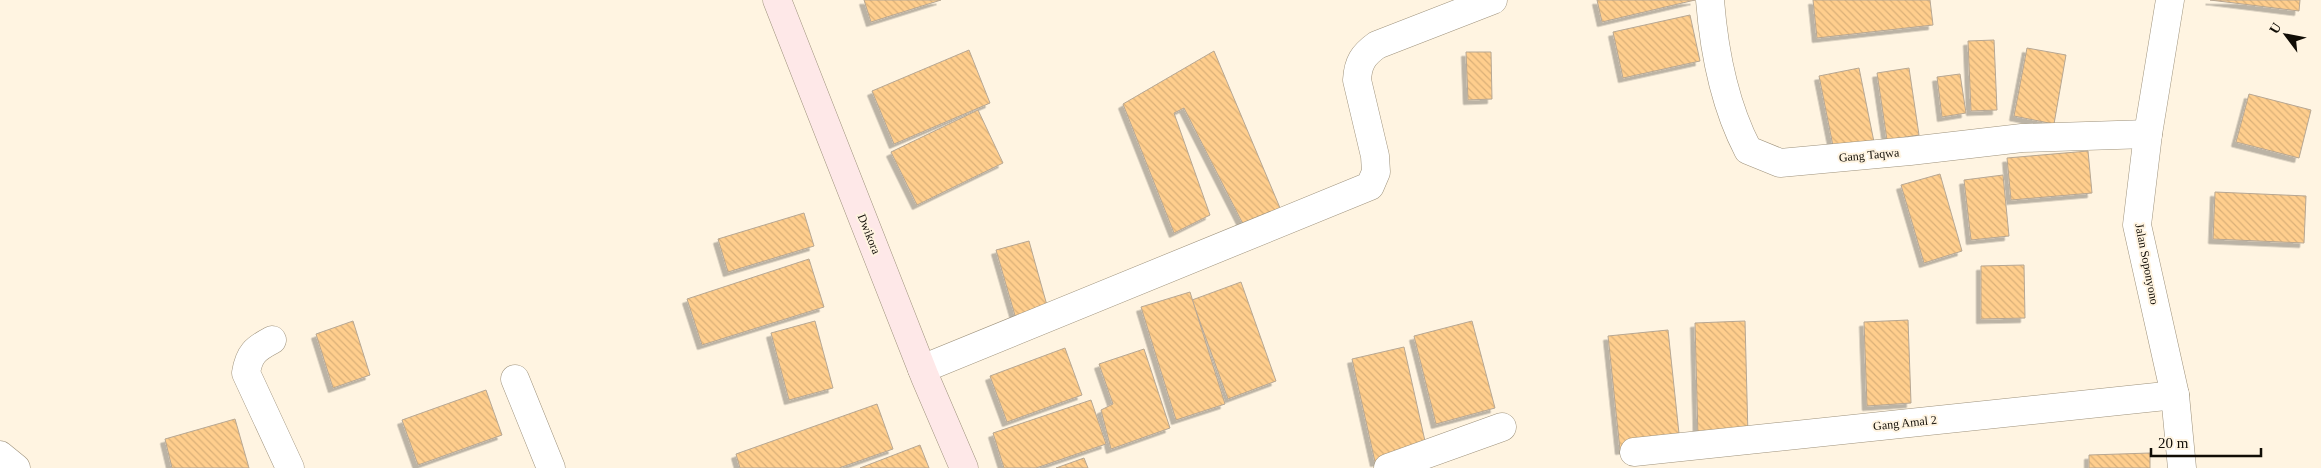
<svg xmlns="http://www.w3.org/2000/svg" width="2321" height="468" font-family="Georgia,serif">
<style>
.building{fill:url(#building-back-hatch);stroke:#b7a793;filter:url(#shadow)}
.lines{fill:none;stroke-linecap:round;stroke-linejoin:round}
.street-casing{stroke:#9e927c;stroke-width:29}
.secondary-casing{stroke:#9e927c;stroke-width:29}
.street{stroke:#fff;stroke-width:28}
.secondary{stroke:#fee8e8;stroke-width:28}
.labels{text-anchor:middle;stroke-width:4;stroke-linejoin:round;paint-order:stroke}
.street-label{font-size:12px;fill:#110d06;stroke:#fff4e1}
</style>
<defs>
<pattern id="building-back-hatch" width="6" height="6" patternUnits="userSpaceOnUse" patternTransform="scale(1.25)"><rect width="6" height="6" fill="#ffce8d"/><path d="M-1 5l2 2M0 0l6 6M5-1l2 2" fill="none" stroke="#dab078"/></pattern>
<filter id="shadow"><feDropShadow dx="-4.5" dy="4.5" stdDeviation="0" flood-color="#0004"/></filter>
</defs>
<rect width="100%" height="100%" fill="#fff4e1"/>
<g class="building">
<polygon points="864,0 941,0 871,22"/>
<polygon points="1597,0 1695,0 1602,22"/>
<polygon points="1813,0 1930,0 1933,25 1817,38"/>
<polygon points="2210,0 2300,0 2299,11"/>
<polygon points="1690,15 1700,61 1623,78 1613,32"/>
<polygon points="1994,40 1997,110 1971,111 1968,41"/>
<polygon points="2027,48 2066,55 2054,124 2014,116"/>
<polygon points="969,50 990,103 894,144 872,91"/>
<polygon points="1214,51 1283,215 1245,228 1184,108 1174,113 1210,215 1174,233 1123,104"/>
<polygon points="1466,52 1491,52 1492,99 1468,100"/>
<polygon points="1859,68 1874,142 1834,151 1819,76"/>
<polygon points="1909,68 1919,135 1887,140 1877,73"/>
<polygon points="1960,74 1966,113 1942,117 1937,77"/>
<polygon points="2249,94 2311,110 2299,158 2236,142"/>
<polygon points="978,110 1003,163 917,205 891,152"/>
<polygon points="2088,151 2092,193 2011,200 2007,158"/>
<polygon points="1940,174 1962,251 1924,263 1901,185"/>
<polygon points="2003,175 2009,236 1971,240 1964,180"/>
<polygon points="2215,192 2306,196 2304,243 2213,239"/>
<polygon points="804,213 814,246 728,272 718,239"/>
<polygon points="1029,241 1048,309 1016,319 996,250"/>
<polygon points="809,259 824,307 702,345 687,299"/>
<polygon points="2024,265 2025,318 1981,319 1981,266"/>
<polygon points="1241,282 1276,381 1228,399 1192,300"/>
<polygon points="1190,292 1225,404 1176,420 1141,307"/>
<polygon points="1908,320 1911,403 1867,406 1864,322"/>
<polygon points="353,321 370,375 333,388 316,334"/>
<polygon points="815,321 833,388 789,400 771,333"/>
<polygon points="1472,321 1495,408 1436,424 1414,336"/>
<polygon points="1745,321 1748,436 1698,438 1695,323"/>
<polygon points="1668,330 1680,443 1620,450 1608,336"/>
<polygon points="1404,347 1427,450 1375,462 1352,359"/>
<polygon points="1065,348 1082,395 1007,422 990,376"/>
<polygon points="1144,349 1170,428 1111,449 1101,410 1113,404 1099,364"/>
<polygon points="486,390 502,435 418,465 402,420"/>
<polygon points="1091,400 1106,444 1036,468 1004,468 993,433"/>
<polygon points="877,404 893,449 839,468 740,468 736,454"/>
<polygon points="235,419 249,468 172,468 165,439"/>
<polygon points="920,445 929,468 860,468"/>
<polygon points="2150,453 2150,468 2089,468 2089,455"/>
<polygon points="1084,458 1088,468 1056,468"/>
</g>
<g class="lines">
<defs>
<g id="street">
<path d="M 1710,0 C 1714,51 1724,104 1748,150 L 1780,163 L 1910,151 L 2022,138 L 2148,134"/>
<polyline points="2170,0 2148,134 2137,225 2175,395 2182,468"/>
<path d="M 272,340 C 255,349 249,354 246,373 L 290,468"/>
<path d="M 922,369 L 1370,186 L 1376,172 L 1375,156 L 1357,80 C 1358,63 1363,55 1377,45 L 1493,0"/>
<polyline points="515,379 551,468"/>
<polyline points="1634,452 2175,395"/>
<polyline points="0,455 16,468"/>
<polyline points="1388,468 1502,427"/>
</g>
<polyline id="secondary" points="777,0 925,377 964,468"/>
</defs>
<use href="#street" class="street-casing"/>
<use href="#secondary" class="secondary-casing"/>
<use href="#street" class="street"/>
<use href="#secondary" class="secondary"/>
</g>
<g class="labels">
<g class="street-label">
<text transform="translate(1869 155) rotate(-5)" y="4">Gang Taqwa</text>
<text transform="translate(869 234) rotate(68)" y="4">Dwikora</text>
<text transform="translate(2147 264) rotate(79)" y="4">Jalan Soponyono</text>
<text transform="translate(1905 423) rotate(-6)" y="4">Gang Amal 2</text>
</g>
</g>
<g transform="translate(2286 35) rotate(302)" stroke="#fff4e1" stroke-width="4" paint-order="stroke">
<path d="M0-4L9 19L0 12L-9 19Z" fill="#110d06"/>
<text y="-8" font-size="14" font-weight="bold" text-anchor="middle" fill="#110d06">U</text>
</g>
<path d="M2151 448v8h110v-8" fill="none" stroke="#110d06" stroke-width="2.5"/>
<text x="2158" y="448" font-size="15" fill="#110d06" stroke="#fff4e1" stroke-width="4" paint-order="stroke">20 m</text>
</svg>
